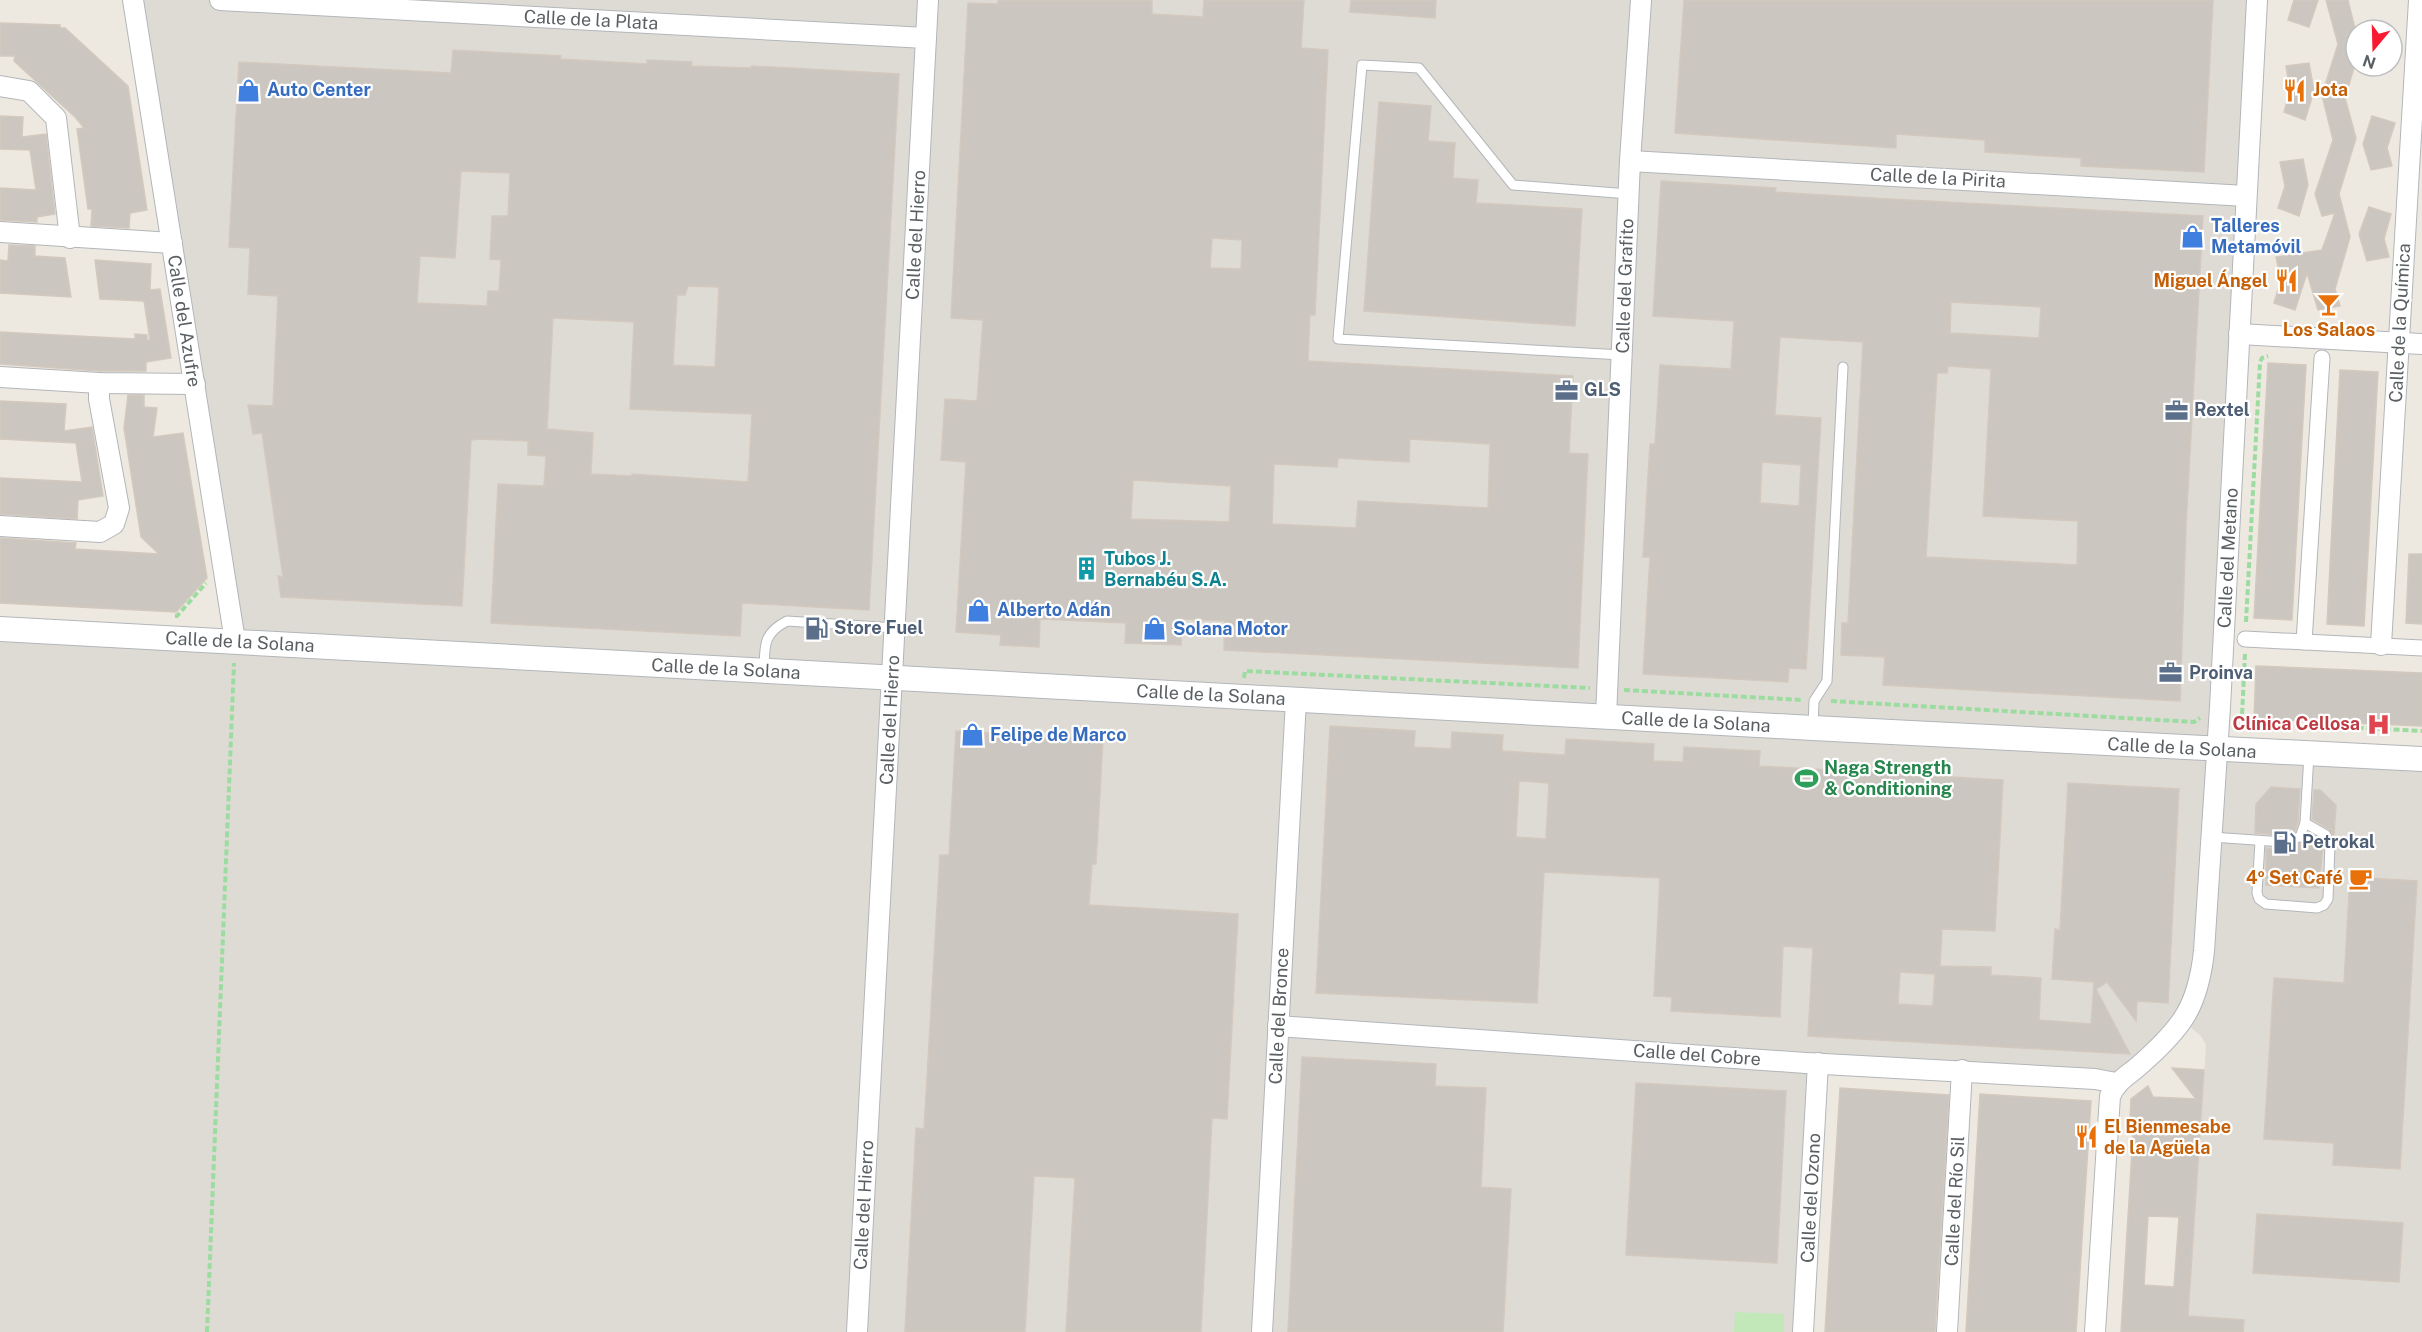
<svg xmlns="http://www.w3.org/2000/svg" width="2422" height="1332" font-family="'Public Sans',sans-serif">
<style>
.industrial{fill:#dedbd5}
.green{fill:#c2e8ba}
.building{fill:#cbc6bf;stroke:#d3c9be;stroke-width:1.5;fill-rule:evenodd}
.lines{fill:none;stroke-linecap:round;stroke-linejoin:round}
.service-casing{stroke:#b2b6ba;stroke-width:11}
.pedestrian-casing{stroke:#b2b6ba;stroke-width:17}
.minor-casing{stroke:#b2b6ba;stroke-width:22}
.tertiary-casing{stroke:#b2b6ba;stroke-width:26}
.path{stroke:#9cdca1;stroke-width:4;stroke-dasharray:6 3;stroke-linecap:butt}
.service{stroke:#fff;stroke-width:9}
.pedestrian{stroke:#fff;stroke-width:15}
.minor{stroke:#fff;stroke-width:20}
.tertiary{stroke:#fff;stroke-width:24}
.labels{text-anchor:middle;stroke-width:4.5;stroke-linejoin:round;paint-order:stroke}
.street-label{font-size:18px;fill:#595f63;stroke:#fff}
.shop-label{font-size:18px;font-weight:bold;fill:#366cbe;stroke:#fff;text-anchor:start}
.food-label{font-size:18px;font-weight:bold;fill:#c56008;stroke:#fff;text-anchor:start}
.service-label{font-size:18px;font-weight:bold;fill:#4e5e75;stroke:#fff;text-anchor:start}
.culture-label{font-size:18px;font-weight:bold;fill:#0d838f;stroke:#fff;text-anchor:start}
.health-label{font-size:18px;font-weight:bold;fill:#be3a42;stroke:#fff;text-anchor:end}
.leisure-label{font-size:18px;font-weight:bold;fill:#27864d;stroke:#fff;text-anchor:start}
</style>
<rect width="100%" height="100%" fill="#eee9e0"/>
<polygon class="industrial" points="133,0 2257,0 2218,749 2422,759 2422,1332 2187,1332 2206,1045 2201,1036 2183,1021 2116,1083 1818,1063 1803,1332 0,1332 0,629 235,641"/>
<polygon class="green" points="1735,1312 1784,1314 1784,1332 1734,1332"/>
<g class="building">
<path d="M 998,0 L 1152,0 L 1152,14 L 1203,17 L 1204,0 L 1304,0 L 1301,48 L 1328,50 L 1315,315 L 1310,315 L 1308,361 L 1573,376 L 1569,453 L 1588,454 L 1578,668 L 1224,650 L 1225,621 L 1182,619 L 1181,645 L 1125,643 L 1126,623 L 1040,619 L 1039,647 L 1000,645 L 1001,635 L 956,632 L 966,462 L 941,460 L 945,399 L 977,401 L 983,320 L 951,318 L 968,3 L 998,4 ZM 1212,238 L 1242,240 L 1241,269 L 1210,268 ZM 1410,439 L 1490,444 L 1488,508 L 1358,501 L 1356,528 L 1272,524 L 1274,464 L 1337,467 L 1338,458 L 1409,462 ZM 1133,480 L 1231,486 L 1229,522 L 1131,519 Z"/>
<polygon points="1351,0 1436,0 1435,18 1350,12"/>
<polygon points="1684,0 2213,0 2204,172 2081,166 2081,158 1985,152 1985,140 1896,134 1896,148 1675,133"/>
<polygon points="2294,0 2318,0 2309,27 2288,20"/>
<polygon points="2326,0 2348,0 2356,33 2356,61 2345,98 2356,138 2339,194 2350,237 2335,289 2340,306 2318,310 2307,273 2295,310 2274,303 2281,280 2276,257 2322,250 2335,213 2322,216 2315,194 2333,140 2322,95 2338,44"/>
<polygon points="0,23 60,25 60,28 65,28 128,86 147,210 130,213 129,228 91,226 92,209 88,209 77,129 84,128 75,117 14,61 15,56 0,56"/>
<path d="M 453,50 L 561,56 L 560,59 L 647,64 L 647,60 L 692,62 L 691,66 L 751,68 L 752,66 L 899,74 L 869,610 L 742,603 L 740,636 L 491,623 L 498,484 L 544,486 L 546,456 L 528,455 L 528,441 L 480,439 L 471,440 L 462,606 L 281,597 L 278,576 L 283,577 L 262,433 L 253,434 L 248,405 L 273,406 L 278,296 L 248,294 L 250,248 L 229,247 L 239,62 L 451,73 ZM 461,171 L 510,173 L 508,216 L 492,216 L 490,259 L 501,260 L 499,291 L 488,291 L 487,306 L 417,303 L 420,256 L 455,258 ZM 688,286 L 719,287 L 715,367 L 673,365 L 677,295 L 685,295 ZM 553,318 L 634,322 L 630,409 L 752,414 L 748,482 L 632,474 L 632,476 L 591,474 L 593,433 L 547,429 Z"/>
<polygon points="2309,63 2314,91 2305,120 2284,112 2290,90 2286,66"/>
<polygon points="1379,102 1431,106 1428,141 1455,143 1453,178 1478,180 1476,203 1582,209 1575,326 1364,311"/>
<polygon points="0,116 23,117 22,137 46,134 55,214 37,217 37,222 0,220 0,188 36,190 30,150 0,149"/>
<polygon points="2372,116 2395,123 2387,148 2392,166 2371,170 2363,144"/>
<polygon points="2303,159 2308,185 2299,216 2278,208 2285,186 2280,162"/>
<path d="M 1661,181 L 1776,188 L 1775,192 L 1889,199 L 2203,216 L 2186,526 L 2180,701 L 1883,685 L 1885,657 L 1841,655 L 1842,623 L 1848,623 L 1863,342 L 1780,337 L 1775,415 L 1821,418 L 1806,669 L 1789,668 L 1788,682 L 1643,674 L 1650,557 L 1643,557 L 1650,444 L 1655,444 L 1660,365 L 1731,369 L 1734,321 L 1653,316 ZM 1951,302 L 2041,307 L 2039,338 L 1950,333 ZM 1948,366 L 1991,369 L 1983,516 L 2078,521 L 2077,565 L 1926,557 L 1937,373 L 1947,373 ZM 1762,462 L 1801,465 L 1799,506 L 1760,503 Z"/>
<polygon points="2369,207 2391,214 2384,239 2389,257 2367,261 2359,234"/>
<polygon points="9,245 35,246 35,256 65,258 71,297 0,293 0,260 8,261"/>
<polygon points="95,260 151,264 150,290 160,289 171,358 146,362 146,371 99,371 0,364 0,332 135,339 135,334 147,335 147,340 150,340 144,301 100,299"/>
<polygon points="2268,363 2306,365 2292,620 2254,618"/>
<polygon points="2340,370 2378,372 2364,626 2327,624"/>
<polygon points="128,395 144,395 144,407 157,408 153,437 183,433 207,578 176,612 0,603 0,538 76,543 75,549 159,554 141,537 124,428"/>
<polygon points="0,401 66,404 64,431 92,427 103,496 78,500 77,519 0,514 0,478 82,482 76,443 0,439"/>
<polygon points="2409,554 2422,554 2422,624 2406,623"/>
<polygon points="2256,666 2422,673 2422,726 2254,719"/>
<path d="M 1330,726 L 1415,731 L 1414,747 L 1451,749 L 1452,732 L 1503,735 L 1502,751 L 1565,755 L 1566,739 L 1654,744 L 1653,761 L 1683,762 L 1684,747 L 1760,751 L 1759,766 L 2003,780 L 1995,931 L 1942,929 L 1940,966 L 1991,967 L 1991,975 L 2041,978 L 2039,1020 L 2091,1024 L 2094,982 L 2052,979 L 2055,929 L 2060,930 L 2068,783 L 2179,789 L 2168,1003 L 2137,1001 L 2136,1021 L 2107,982 L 2096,989 L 2130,1054 L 1808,1036 L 1813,948 L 1783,946 L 1780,1017 L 1671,1011 L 1672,997 L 1654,996 L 1660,878 L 1544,872 L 1537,1003 L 1316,993 ZM 1519,781 L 1549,783 L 1546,839 L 1516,837 ZM 1900,972 L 1935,974 L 1933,1004 L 1931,1006 L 1898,1004 Z"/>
<polygon points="956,731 1103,739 1096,864 1092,864 1089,905 1238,914 1227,1119 1212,1118 1201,1332 1066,1332 1075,1178 1034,1176 1025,1332 905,1332 916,1128 924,1129 940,855 949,855"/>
<polygon points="2271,787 2300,789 2298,822 2295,832 2283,835 2255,833 2256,804"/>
<polygon points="2314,790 2320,790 2336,805 2334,836 2329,829 2312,819"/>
<polygon points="2309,833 2321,840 2323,845 2319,888 2266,885 2266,848 2284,849 2302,843"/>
<polygon points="2350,877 2417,881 2400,1169 2333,1165 2334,1143 2264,1139 2274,978 2344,983"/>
<polygon points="1302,1057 1436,1064 1435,1086 1486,1088 1481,1187 1511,1189 1503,1332 1288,1332"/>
<path d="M 2172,1068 L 2204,1070 L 2188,1316 L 2244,1320 L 2243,1332 L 2121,1332 L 2134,1118 L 2130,1118 L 2131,1099 L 2148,1086 L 2153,1097 L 2196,1099 ZM 2148,1216 L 2179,1217 L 2174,1287 L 2144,1285 Z"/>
<polygon points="1636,1083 1786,1091 1777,1263 1626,1255"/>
<polygon points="1840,1088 1949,1095 1935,1332 1825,1332"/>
<polygon points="1980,1094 2091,1101 2076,1332 1966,1332"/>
<polygon points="2257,1214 2403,1223 2399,1282 2253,1273"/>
</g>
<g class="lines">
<defs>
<g id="service">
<polyline points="1622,355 1338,339 1362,65 1419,68 1513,185 1629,194"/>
<path d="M 764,671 C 765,646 762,634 787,621 L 895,628"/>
<polyline points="1813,727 1814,701 1827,681 1843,367"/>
<polyline points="2211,837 2284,842 2300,837 2305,823 2309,754"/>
<polyline points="2260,841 2257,893 2259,899 2266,904 2317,908 2324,905 2328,899 2330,844 2326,835 2305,823"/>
</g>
<g id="pedestrian">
<polyline points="2245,639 2422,648"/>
<polyline points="2304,642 2322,358"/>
</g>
<g id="minor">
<polyline points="133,0 235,641"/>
<polyline points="220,0 926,38"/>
<polyline points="0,86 29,91 56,118 70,238"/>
<polyline points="1630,161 2246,196"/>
<polyline points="0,232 172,243"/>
<polyline points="2239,334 2422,344"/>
<polyline points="0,377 99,383 195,384"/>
<polyline points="0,526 100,532 114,524 119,508 99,399 99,383"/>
<polyline points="2381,645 2419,0"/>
<polyline points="1606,717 1630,161 1641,0"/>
<polyline points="1278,1026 1806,1063 2095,1079 2116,1083"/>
<polyline points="857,1332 928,0"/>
<polyline points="1262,1332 1296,700"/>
<polyline points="1803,1332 1818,1063"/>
<polyline points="1947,1332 1962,1070"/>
<path d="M 2095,1332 L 2110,1096 C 2118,1079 2128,1076 2141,1064 C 2183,1027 2198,1006 2204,951 L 2220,707 L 2257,0"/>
</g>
<polyline id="tertiary" points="0,629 1813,728 2422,759"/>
</defs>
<use href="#service" class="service-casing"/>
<use href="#pedestrian" class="pedestrian-casing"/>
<use href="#minor" class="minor-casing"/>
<use href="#tertiary" class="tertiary-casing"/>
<g class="path">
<polyline points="175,616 177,616 206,583"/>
<polyline points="2246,622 2260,362 2262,358 2268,356"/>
<polyline points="2245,654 2242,716 2249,722 2422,731"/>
<polyline points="1244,678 1245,671 1590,688"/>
<polyline points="1624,690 1802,700"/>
<polyline points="1831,701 2194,722 2200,718"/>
<polyline points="207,1332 234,663"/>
</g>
<use href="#service" class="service"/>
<use href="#pedestrian" class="pedestrian"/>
<use href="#minor" class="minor"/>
<use href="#tertiary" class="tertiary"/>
</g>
<defs>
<symbol id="shop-bare" viewBox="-9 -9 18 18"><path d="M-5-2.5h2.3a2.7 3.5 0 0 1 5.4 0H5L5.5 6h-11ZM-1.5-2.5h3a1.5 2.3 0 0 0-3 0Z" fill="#3f7fe0" stroke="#fff" stroke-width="2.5" paint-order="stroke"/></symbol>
<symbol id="restaurant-bare" viewBox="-9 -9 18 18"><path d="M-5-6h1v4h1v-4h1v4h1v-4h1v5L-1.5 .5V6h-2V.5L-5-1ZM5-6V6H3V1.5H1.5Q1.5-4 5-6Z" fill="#e8710a" stroke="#fff" stroke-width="2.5" paint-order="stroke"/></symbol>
<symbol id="bar-bare" viewBox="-9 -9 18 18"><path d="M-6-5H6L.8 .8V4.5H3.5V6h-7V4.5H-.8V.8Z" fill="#e8710a" stroke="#fff" stroke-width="2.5" paint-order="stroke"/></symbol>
<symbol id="office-bare" viewBox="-9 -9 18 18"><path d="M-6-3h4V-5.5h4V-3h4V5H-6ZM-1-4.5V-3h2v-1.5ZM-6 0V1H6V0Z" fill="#5c6f8a" stroke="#fff" stroke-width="2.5" paint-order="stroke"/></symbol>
<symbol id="building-bare" viewBox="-9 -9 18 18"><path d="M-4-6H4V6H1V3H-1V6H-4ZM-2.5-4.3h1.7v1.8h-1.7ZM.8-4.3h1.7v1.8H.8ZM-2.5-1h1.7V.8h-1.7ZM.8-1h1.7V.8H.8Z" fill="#0f9aa8" stroke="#fff" stroke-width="2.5" paint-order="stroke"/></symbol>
<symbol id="fuel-bare" viewBox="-9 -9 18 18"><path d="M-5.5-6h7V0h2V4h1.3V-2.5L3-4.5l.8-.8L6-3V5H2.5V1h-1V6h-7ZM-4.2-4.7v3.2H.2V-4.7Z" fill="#5c6f8a" stroke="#fff" stroke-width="2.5" paint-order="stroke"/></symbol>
<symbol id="hospital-bare" viewBox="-9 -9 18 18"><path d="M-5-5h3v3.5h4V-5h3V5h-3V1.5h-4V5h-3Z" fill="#e0444e" stroke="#fff" stroke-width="2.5" paint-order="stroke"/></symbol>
<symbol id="stadium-bare" viewBox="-9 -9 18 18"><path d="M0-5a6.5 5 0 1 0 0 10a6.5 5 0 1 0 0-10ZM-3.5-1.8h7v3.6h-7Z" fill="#2e9e5b" stroke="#fff" stroke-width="2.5" paint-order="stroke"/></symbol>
<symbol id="cafe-bare" viewBox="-9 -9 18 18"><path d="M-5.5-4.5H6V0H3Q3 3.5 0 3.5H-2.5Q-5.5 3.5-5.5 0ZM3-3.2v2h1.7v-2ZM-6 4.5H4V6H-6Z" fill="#e8710a" stroke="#fff" stroke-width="2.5" paint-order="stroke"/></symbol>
</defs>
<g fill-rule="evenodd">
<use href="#shop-bare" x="232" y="74" width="33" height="33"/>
<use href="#restaurant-bare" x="2278" y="74" width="33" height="33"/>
<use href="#shop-bare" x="2176" y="220" width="33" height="33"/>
<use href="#restaurant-bare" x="2270" y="264" width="33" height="33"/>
<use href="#bar-bare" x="2312" y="288" width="33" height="33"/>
<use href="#office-bare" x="1550" y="374" width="33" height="33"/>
<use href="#office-bare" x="2160" y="394" width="33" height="33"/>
<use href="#building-bare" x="1070" y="552" width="33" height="33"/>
<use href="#shop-bare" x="962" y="594" width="33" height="33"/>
<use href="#fuel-bare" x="800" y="612" width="33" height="33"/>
<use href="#shop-bare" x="1138" y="612" width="33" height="33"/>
<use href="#office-bare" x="2154" y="656" width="33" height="33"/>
<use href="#hospital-bare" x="2362" y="708" width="33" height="33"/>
<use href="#shop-bare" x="956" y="718" width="33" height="33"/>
<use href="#stadium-bare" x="1790" y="762" width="33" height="33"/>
<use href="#fuel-bare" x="2268" y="826" width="33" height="33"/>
<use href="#cafe-bare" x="2344" y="862" width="33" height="33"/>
<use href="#restaurant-bare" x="2070" y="1120" width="33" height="33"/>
</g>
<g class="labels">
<g class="street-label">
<text transform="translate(591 20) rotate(3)" y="6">Calle de la Plata</text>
<text transform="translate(1938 178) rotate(3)" y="6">Calle de la Pirita</text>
<text transform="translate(916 235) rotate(-87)" y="6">Calle del Hierro</text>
<text transform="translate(1625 286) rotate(-88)" y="6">Calle del Grafito</text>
<text transform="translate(184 321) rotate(81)" y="6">Calle del Azufre</text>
<text transform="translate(2400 323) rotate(-87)" y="6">Calle de la Química</text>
<text transform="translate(2228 558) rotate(-87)" y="6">Calle del Metano</text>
<text transform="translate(240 642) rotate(3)" y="6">Calle de la Solana</text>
<text transform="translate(726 669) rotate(3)" y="6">Calle de la Solana</text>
<text transform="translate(1211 695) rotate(3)" y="6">Calle de la Solana</text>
<text transform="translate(890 720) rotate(-87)" y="6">Calle del Hierro</text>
<text transform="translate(1696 722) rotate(3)" y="6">Calle de la Solana</text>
<text transform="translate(2182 748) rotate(3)" y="6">Calle de la Solana</text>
<text transform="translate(1279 1016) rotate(-87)" y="6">Calle del Bronce</text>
<text transform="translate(1697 1055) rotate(4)" y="6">Calle del Cobre</text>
<text transform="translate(1811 1198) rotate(-87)" y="6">Calle del Ozono</text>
<text transform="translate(1955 1201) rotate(-87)" y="6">Calle del Río Sil</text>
<text transform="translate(864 1205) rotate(-87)" y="6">Calle del Hierro</text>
</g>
<g class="shop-label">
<text x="267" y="96">Auto Center</text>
<text x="2211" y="232">Talleres<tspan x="2211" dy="21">Metamóvil</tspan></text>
<text x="997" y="616">Alberto Adán</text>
<text x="1173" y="635">Solana Motor</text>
<text x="990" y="741">Felipe de Marco</text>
</g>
<g class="food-label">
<text x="2313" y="96">Jota</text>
<text x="2268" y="287" text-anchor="end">Miguel Ángel</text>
<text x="2329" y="336" text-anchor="middle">Los Salaos</text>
<text x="2343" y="884" text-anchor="end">4º Set Café</text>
<text x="2104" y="1133">El Bienmesabe<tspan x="2104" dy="21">de la Agüela</tspan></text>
</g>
<g class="service-label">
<text x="1584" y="396">GLS</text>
<text x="2194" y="416">Rextel</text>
<text x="834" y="634">Store Fuel</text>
<text x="2189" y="679">Proinva</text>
<text x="2302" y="848">Petrokal</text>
</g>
<g class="culture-label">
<text x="1104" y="565">Tubos J.<tspan x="1104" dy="21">Bernabéu S.A.</tspan></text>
</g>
<g class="health-label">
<text x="2360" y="730">Clínica Cellosa</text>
</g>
<g class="leisure-label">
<text x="1824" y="774">Naga Strength<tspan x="1824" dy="21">&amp; Conditioning</tspan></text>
</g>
</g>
<g transform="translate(2374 48) rotate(199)"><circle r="28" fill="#ffffff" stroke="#bdbfc1" stroke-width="1.5"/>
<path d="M0-4.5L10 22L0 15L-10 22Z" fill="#fa1a30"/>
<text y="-9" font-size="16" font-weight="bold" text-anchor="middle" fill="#595f63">N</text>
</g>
</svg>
